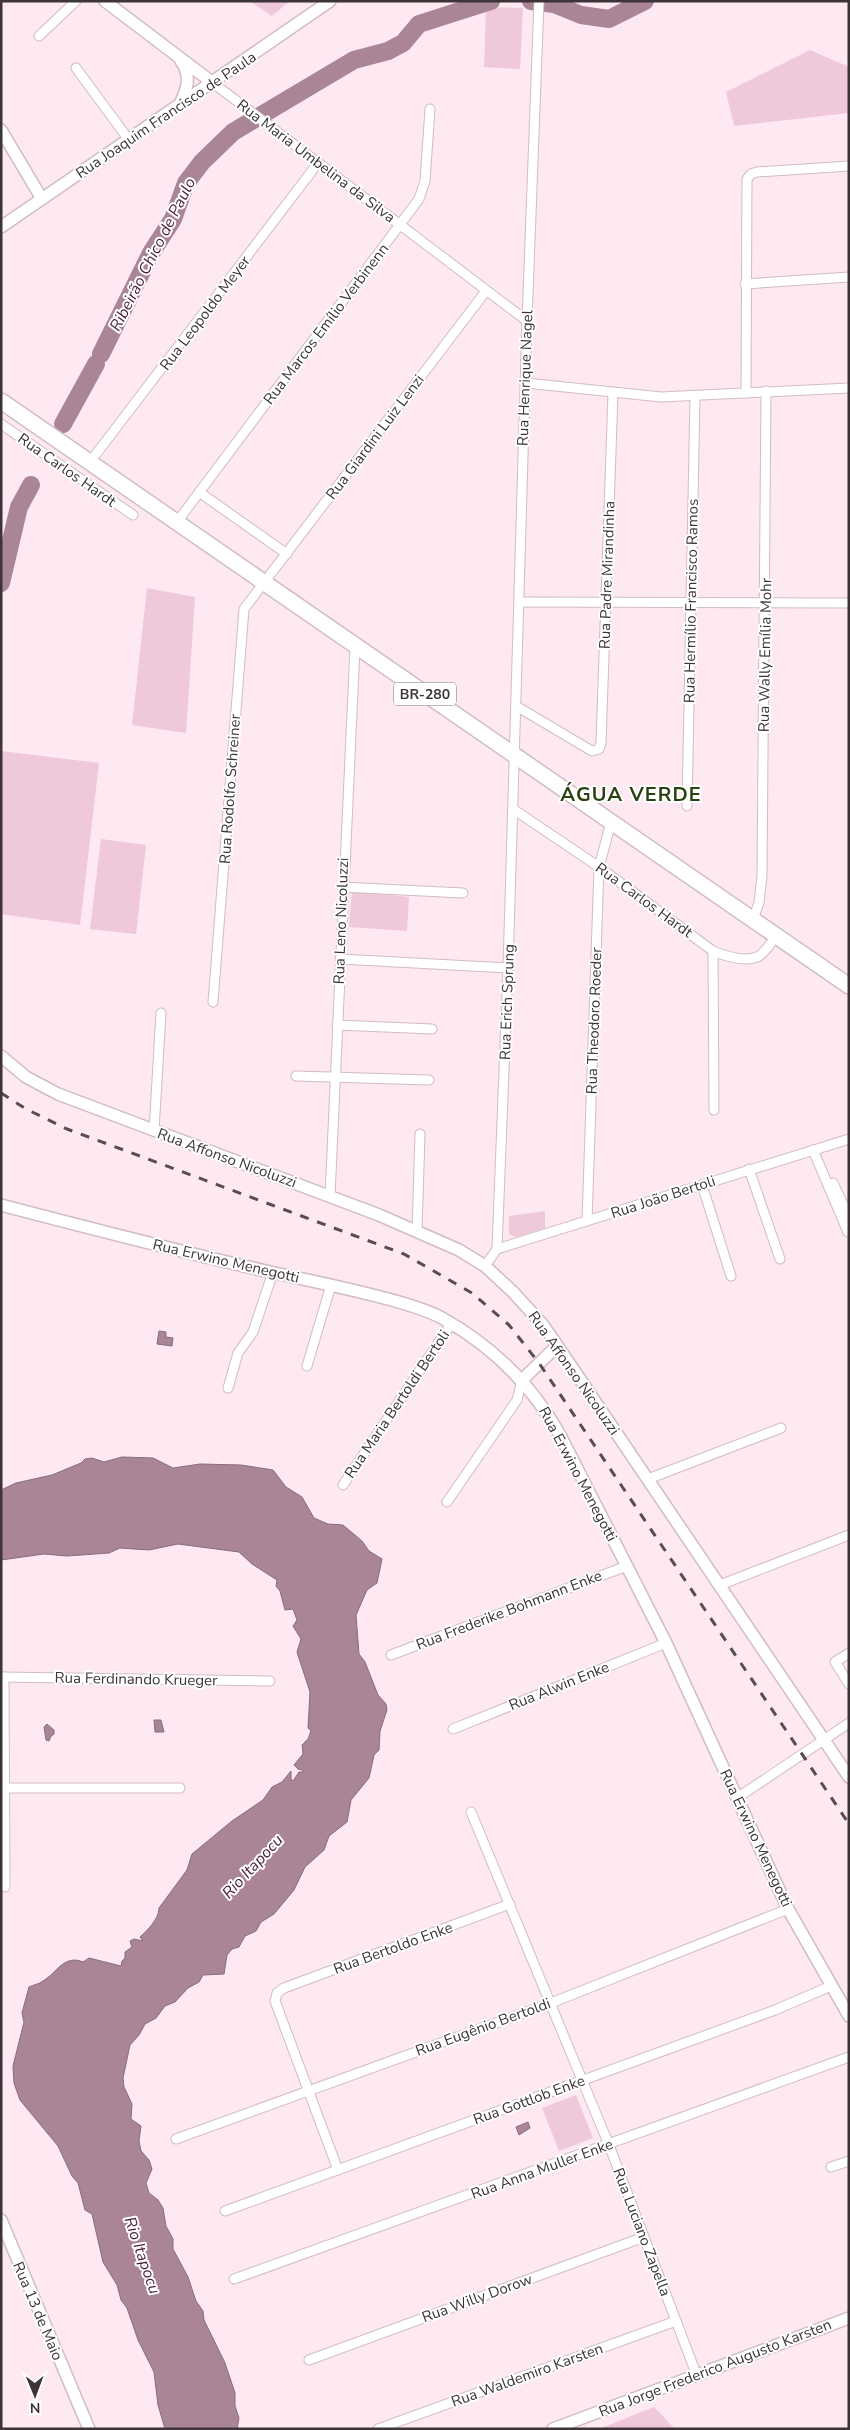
<svg xmlns="http://www.w3.org/2000/svg" width="850" height="2430" font-family="'Nunito Sans',sans-serif">
<style>
.green{fill:#efc8d9}
.water{fill:#a98595;stroke:#886d79}
.lines{fill:none;stroke-linecap:round;stroke-linejoin:round}
.river{stroke:#a98595;stroke-width:18}
.street-casing{stroke:#d1bcc5;stroke-width:11}
.secondary-casing{stroke:#d1bcc5;stroke-width:14}
.highway-casing{stroke:#d1bcc5;stroke-width:18}
.street{stroke:#fff;stroke-width:9}
.secondary{stroke:#fff;stroke-width:11}
.highway{stroke:#fff;stroke-width:15}
.rail{stroke:#564c51;stroke-width:3;stroke-dasharray:9 9;stroke-linecap:butt}
.labels{text-anchor:middle;stroke-width:4;stroke-linejoin:round;paint-order:stroke}
.shield{fill:#fff;stroke:#767174;stroke-width:1}
.shield-label{font-size:14px;font-weight:bold;fill:#3c3438}
.street-label{font-size:15px;fill:#3c3438;stroke:#fff}
.water-label{font-size:16px;font-style:italic;fill:#4d1d37;stroke:#fff}
.district-label{font-size:20px;font-weight:bold;letter-spacing:1px;fill:#2a4211;stroke:#fff}
</style>
<rect width="100%" height="100%" fill="#fee8f1"/>
<g class="green">
<polygon points="249,1 290,1 272,16"/>
<polygon points="486,7 523,8 520,69 484,67"/>
<polygon points="810,50 849,67 849,113 734,126 726,92"/>
<polygon points="147,588 195,597 186,733 132,725"/>
<polygon points="1,751 99,763 80,925 1,914"/>
<polygon points="101,839 146,845 136,934 90,929"/>
<polygon points="352,891 409,897 407,931 349,927"/>
<polygon points="545,1211 545,1228 516,1237 509,1234 509,1216"/>
<polygon points="576,2095 593,2138 559,2151 542,2108"/>
<polygon points="654,2407 675,2429 599,2429"/>
</g>
<g class="water">
<polygon points="159,1331 166,1332 166,1337 173,1338 172,1346 157,1344"/>
<path d="M 122,1457 L 153,1458 L 173,1468 L 200,1464 L 241,1465 L 273,1470 L 286,1487 L 302,1497 L 314,1518 L 328,1524 L 343,1525 L 362,1541 L 369,1551 L 382,1559 L 377,1583 L 367,1590 L 356,1615 L 359,1654 L 365,1662 L 378,1695 L 386,1704 L 387,1710 L 380,1731 L 379,1750 L 374,1755 L 369,1778 L 351,1800 L 347,1822 L 329,1836 L 324,1850 L 305,1867 L 294,1890 L 274,1914 L 261,1922 L 256,1931 L 245,1936 L 239,1947 L 232,1949 L 227,1955 L 224,1974 L 203,1975 L 199,1982 L 188,1988 L 175,2002 L 165,2006 L 156,2018 L 145,2024 L 139,2035 L 130,2045 L 123,2078 L 124,2087 L 132,2104 L 131,2119 L 141,2126 L 139,2141 L 141,2151 L 149,2160 L 152,2169 L 146,2183 L 149,2193 L 158,2200 L 163,2208 L 166,2226 L 173,2239 L 173,2249 L 188,2277 L 196,2301 L 203,2311 L 204,2320 L 225,2363 L 235,2393 L 235,2406 L 239,2418 L 237,2429 L 165,2429 L 158,2405 L 154,2372 L 138,2340 L 127,2308 L 121,2300 L 117,2285 L 103,2262 L 92,2214 L 85,2210 L 78,2183 L 72,2176 L 58,2146 L 20,2100 L 14,2083 L 13,2066 L 24,2022 L 22,2013 L 29,1987 C 33,1985 39,1984 43,1981 C 57,1973 64,1954 83,1962 L 89,1958 L 121,1966 L 122,1961 L 125,1958 L 125,1952 L 132,1947 L 130,1941 L 134,1939 L 143,1941 L 140,1937 C 147,1931 159,1919 159,1908 L 187,1870 L 192,1854 L 232,1821 L 263,1800 L 272,1787 L 282,1782 L 291,1771 L 291,1779 L 293,1781 L 299,1772 L 302,1772 L 303,1770 L 298,1769 L 294,1765 L 303,1754 L 302,1745 L 308,1739 L 311,1731 L 308,1728 L 310,1692 L 297,1652 L 301,1639 L 293,1626 L 297,1620 L 293,1609 L 285,1610 L 280,1591 L 276,1586 L 277,1580 L 252,1564 L 239,1552 L 178,1544 L 149,1550 L 120,1548 L 109,1553 L 67,1556 L 44,1554 L 1,1560 L 1,1490 L 16,1483 L 52,1475 L 81,1463 L 85,1459 L 92,1458 L 104,1462 Z"/>
<polygon points="154,1720 161,1720 164,1732 155,1732"/>
<polygon points="47,1724 54,1730 54,1734 51,1736 49,1741 46,1740 44,1727"/>
<polygon points="528,2122 530,2128 519,2135 516,2127"/>
</g>
<g class="lines">
<g class="river">
<polyline points="531,1 554,4 581,15 609,19 645,1"/>
<polyline points="101,354 151,253 173,219 186,183 202,162 233,132 354,60 388,51 403,43 419,24 491,1"/>
<polyline points="63,424 96,364"/>
<polyline points="1,583 19,507 31,485"/>
</g>
<defs>
<g id="street">
<polyline points="39,36 76,1"/>
<polyline points="76,68 129,140"/>
<polyline points="213,83 527,321"/>
<polyline points="745,284 849,277"/>
<polyline points="526,383 661,397 849,388"/>
<polyline points="746,393 747,179 751,174 757,172 849,166"/>
<polyline points="1,424 133,515"/>
<polyline points="90,462 318,163"/>
<polyline points="199,492 287,554"/>
<polyline points="177,522 419,199 425,181 430,109"/>
<polyline points="519,602 849,603"/>
<polyline points="516,706 592,751 599,749 601,743 613,393"/>
<polyline points="687,806 695,396"/>
<path d="M 513,809 L 599,867 L 713,951 C 725,956 744,962 757,957 C 765,954 771,942 776,936"/>
<polyline points="342,887 463,893"/>
<polyline points="753,919 759,903 762,876 766,391"/>
<polyline points="713,951 714,1110"/>
<polyline points="340,959 508,968"/>
<polyline points="213,1002 244,609 486,291"/>
<polyline points="337,1025 432,1029"/>
<polyline points="296,1076 429,1080"/>
<polyline points="154,1131 161,1013"/>
<polyline points="813,1150 848,1232"/>
<polyline points="749,1169 780,1259"/>
<polyline points="833,1183 849,1217"/>
<polyline points="702,1185 731,1276"/>
<polyline points="330,1196 355,647"/>
<polyline points="587,1221 599,867 611,822"/>
<polyline points="417,1231 420,1134"/>
<polyline points="497,1249 508,968 527,321 539,1"/>
<polyline points="485,1266 497,1249 849,1139"/>
<polyline points="307,1366 331,1285"/>
<polyline points="228,1388 238,1353 253,1332 273,1272"/>
<polyline points="648,1479 781,1428"/>
<polyline points="343,1485 451,1324"/>
<polyline points="447,1502 517,1400 522,1380"/>
<polyline points="720,1585 849,1535"/>
<polyline points="849,1653 835,1662 849,1684"/>
<polyline points="391,1655 627,1566"/>
<polyline points="1,1677 270,1681"/>
<polyline points="4,1677 5,1887"/>
<polyline points="453,1729 666,1643"/>
<polyline points="5,1788 180,1788"/>
<polyline points="737,1798 849,1723"/>
<polyline points="471,1812 609,2145 697,2376"/>
<polyline points="176,2139 551,2003 788,1909"/>
<polyline points="831,2167 849,2161"/>
<polyline points="338,2170 275,2001 277,1993 284,1988 510,1904"/>
<polyline points="225,2211 775,2010 831,1986"/>
<polyline points="234,2279 849,2057"/>
<polyline points="309,2360 644,2237"/>
<polyline points="378,2429 676,2321"/>
</g>
<g id="secondary">
<polyline points="105,1 213,83"/>
<path d="M 180,104 C 187,89 192,76 181,61"/>
<polyline points="1,130 42,199"/>
<polyline points="1,227 330,1"/>
<polyline points="1,1056 26,1077 58,1094 379,1215 459,1250 485,1266 513,1292 543,1325 567,1360 849,1777"/>
<path d="M 1,1205 C 89,1228 177,1251 266,1271 C 307,1280 348,1288 388,1299 C 406,1304 425,1309 442,1318 C 492,1346 533,1386 561,1437 L 666,1643 L 788,1909 L 849,2016"/>
<polyline points="522,1380 557,1346"/>
<polyline points="1,2220 89,2429"/>
<polyline points="553,2429 849,2318"/>
</g>
<polyline id="highway" points="1,401 849,986"/>
</defs>
<use href="#street" class="street-casing"/>
<use href="#secondary" class="secondary-casing"/>
<use href="#highway" class="highway-casing"/>
<use href="#street" class="street"/>
<use href="#secondary" class="secondary"/>
<use href="#highway" class="highway"/>
<polyline class="rail" points="1,1093 26,1109 67,1129 404,1254 472,1293 509,1325 539,1363 849,1824"/>
</g>
<g class="labels">
<rect class="shield" x="394" y="682.5" width="62" height="23" rx="4"/>
<g class="shield-label">
<text x="425" y="699">BR-280</text>
</g>
<g class="street-label">
<text transform="translate(166 115) rotate(-34)" y="5">Rua Joaquim Francisco de Paula</text>
<text transform="translate(316 161) rotate(37)" y="5">Rua Maria Umbelina da Silva</text>
<text transform="translate(205 313) rotate(-53)" y="5">Rua Leopoldo Meyer</text>
<text transform="translate(326 324) rotate(-53)" y="5">Rua Marcos Emílio Verbinenn</text>
<text transform="translate(525 378) rotate(-88)" y="5">Rua Henrique Nagel</text>
<text transform="translate(375 437) rotate(-53)" y="5">Rua Giardini Luiz Lenzi</text>
<text transform="translate(67 470) rotate(35)" y="5">Rua Carlos Hardt</text>
<text transform="translate(607 575) rotate(-88)" y="5">Rua Padre Mirandinha</text>
<text transform="translate(691 601) rotate(-89)" y="5">Rua Hermílio Francisco Ramos</text>
<text transform="translate(765 655) rotate(-89)" y="5">Rua Wally Emília Mohr</text>
<text transform="translate(230 789) rotate(-86)" y="5">Rua Rodolfo Schreiner</text>
<text transform="translate(644 900) rotate(36)" y="5">Rua Carlos Hardt</text>
<text transform="translate(341 921) rotate(-88)" y="5">Rua Leno Nicoluzzi</text>
<text transform="translate(507 1002) rotate(-88)" y="5">Rua Erich Sprung</text>
<text transform="translate(594 1021) rotate(-88)" y="5">Rua Theodoro Roeder</text>
<text transform="translate(227 1158) rotate(20)" y="5">Rua Affonso Nicoluzzi</text>
<text transform="translate(663 1197) rotate(-18)" y="5">Rua João Bertoli</text>
<text transform="translate(226 1261) rotate(13)" y="5">Rua Erwino Menegotti</text>
<text transform="translate(574 1373) rotate(55)" y="5">Rua Affonso Nicoluzzi</text>
<text transform="translate(397 1404) rotate(-56)" y="5">Rua Maria Bertoldi Bertoli</text>
<text transform="translate(578 1474) rotate(62)" y="5">Rua Erwino Menegotti</text>
<text transform="translate(509 1610) rotate(-21)" y="5">Rua Frederike Bohmann Enke</text>
<text transform="translate(136 1679) rotate(1)" y="5">Rua Ferdinando Krueger</text>
<text transform="translate(559 1686) rotate(-22)" y="5">Rua Alwin Enke</text>
<text transform="translate(756 1838) rotate(65)" y="5">Rua Erwino Menegotti</text>
<text transform="translate(393 1948) rotate(-20)" y="5">Rua Bertoldo Enke</text>
<text transform="translate(483 2027) rotate(-20)" y="5">Rua Eugênio Bertoldi</text>
<text transform="translate(529 2100) rotate(-20)" y="5">Rua Gottlob Enke</text>
<text transform="translate(542 2169) rotate(-20)" y="5">Rua Anna Muller Enke</text>
<text transform="translate(642 2232) rotate(69)" y="5">Rua Luciano Zapella</text>
<text transform="translate(477 2298) rotate(-20)" y="5">Rua Willy Dorow</text>
<text transform="translate(38 2311) rotate(67)" y="5">Rua 13 de Maio</text>
<text transform="translate(715 2368) rotate(-21)" y="5">Rua Jorge Frederico Augusto Karsten</text>
<text transform="translate(527 2375) rotate(-20)" y="5">Rua Waldemiro Karsten</text>
</g>
<g class="water-label">
<text transform="translate(152 254) rotate(-63)" y="6">Ribeirão Chico de Paulo</text>
<text transform="translate(252 1866) rotate(-47)" y="6">Rio Itapocu</text>
<text transform="translate(143 2255) rotate(71)" y="6">Rio Itapocu</text>
</g>
<g class="district-label">
<text x="631" y="801">ÁGUA VERDE</text>
</g>
</g>
<rect width="850" height="2430" fill="none" stroke="#3c3438" stroke-width="5"/>
<g transform="translate(35 2395) rotate(179)" stroke="#ffffff" stroke-width="4" paint-order="stroke">
<path d="M0-4L9 19L0 12L-9 19Z" fill="#3c3438"/>
<text y="-8" font-size="14" font-weight="bold" text-anchor="middle" fill="#3c3438">N</text>
</g>
</svg>
